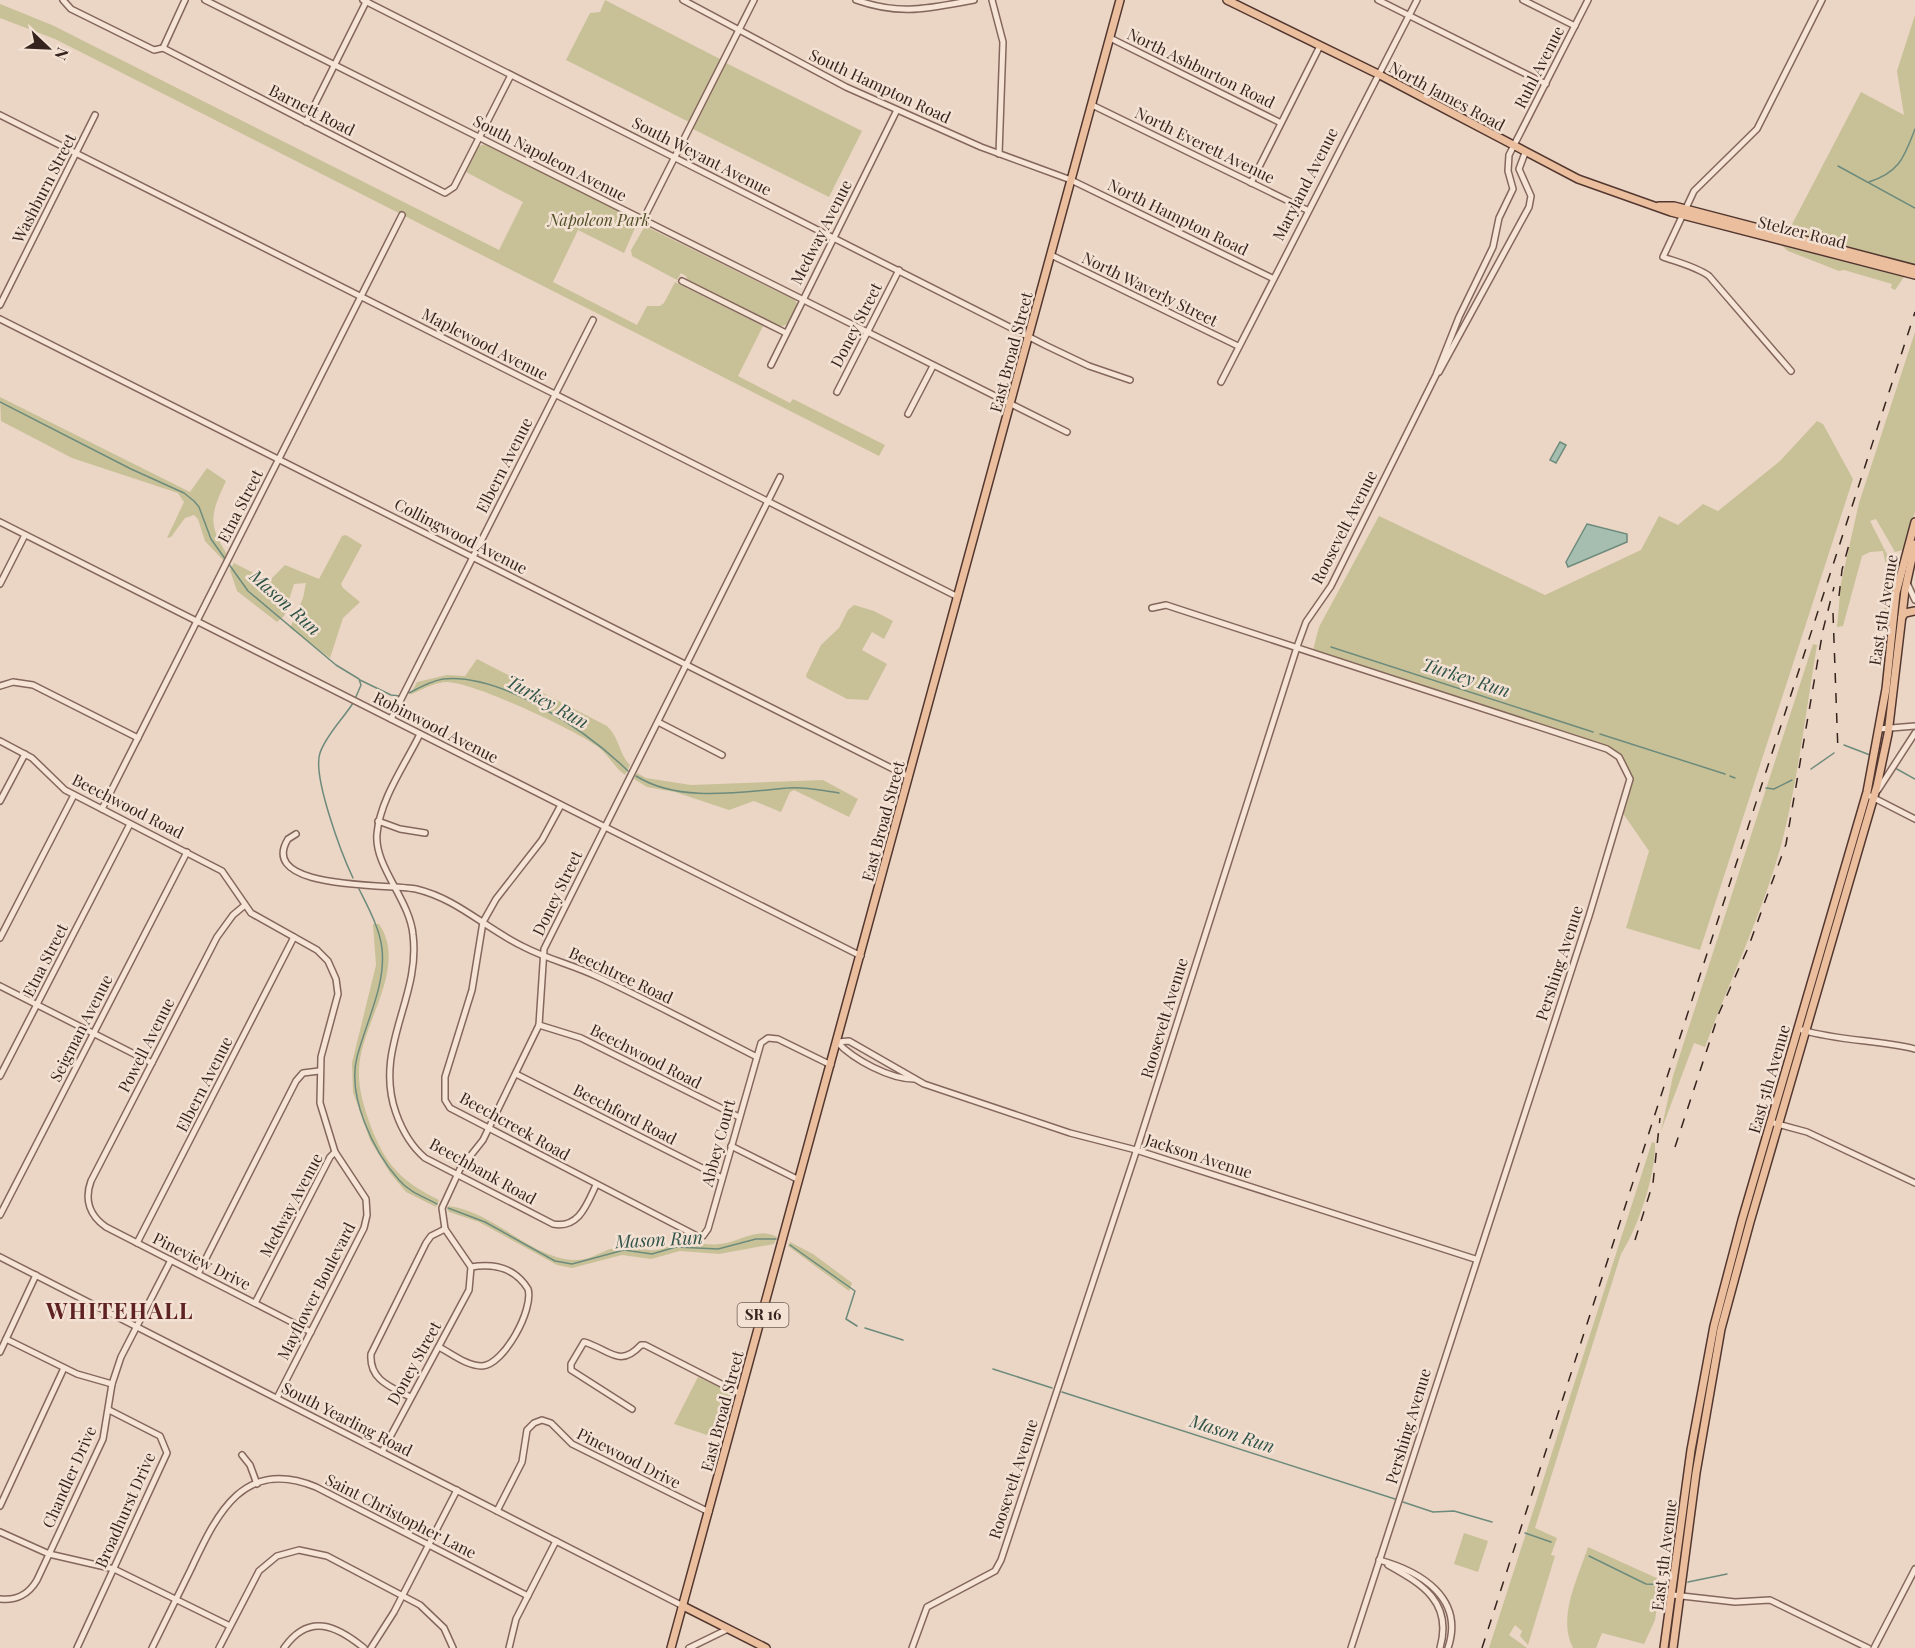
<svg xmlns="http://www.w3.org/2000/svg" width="1915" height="1648" font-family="'Playfair Display',serif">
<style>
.green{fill:#c8c198}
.water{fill:#a5beb0;stroke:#6d8b7c;stroke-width:1.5}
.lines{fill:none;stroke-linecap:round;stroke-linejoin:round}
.stream{stroke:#6d8b7c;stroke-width:1.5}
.minor-casing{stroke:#84675c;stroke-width:8}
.major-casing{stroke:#523730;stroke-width:10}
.minor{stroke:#f6e4d6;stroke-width:5}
.major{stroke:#ebbf9e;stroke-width:7}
.rail{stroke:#35241e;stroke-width:1.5;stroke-dasharray:10 10;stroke-linecap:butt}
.labels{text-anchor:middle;stroke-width:5;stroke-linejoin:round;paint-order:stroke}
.shield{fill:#f3e1d3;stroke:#6e5d54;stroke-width:1.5}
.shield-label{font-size:15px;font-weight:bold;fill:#35241e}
.street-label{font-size:16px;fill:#35241e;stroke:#f3e1d3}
.park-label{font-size:16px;font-style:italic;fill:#504f27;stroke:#f3e1d3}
.water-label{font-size:18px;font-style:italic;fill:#2f5348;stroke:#f3e1d3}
.district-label{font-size:22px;font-weight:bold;letter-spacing:1.5px;fill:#5e2124;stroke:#f3e1d3}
</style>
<rect width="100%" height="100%" fill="#ebd5c4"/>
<g class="green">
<polygon points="605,0 720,59 689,122 566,60 590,13 600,12"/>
<polygon points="0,4 52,25 499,250 523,202 466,172 479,146 485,144 638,221 624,253 578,230 553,282 637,325 647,306 660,306 664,303 675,282 763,326 738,376 790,403 793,399 885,445 879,456 55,39 0,18"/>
<polygon points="1915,15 1915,264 1788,232 1861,92 1904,115 1897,71"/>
<polygon points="726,63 862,131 829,197 693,129"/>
<polygon points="645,226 795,300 797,304 788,324 779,327 688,282 686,276 681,273 677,280 632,256 631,250"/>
<polygon points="1782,246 1904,277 1895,290 1891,288 1892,284 1844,270 1839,271 1788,251"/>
<polygon points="1915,332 1915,512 1903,550 1895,552 1876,519 1870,521 1895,570 1887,623 1882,629 1888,575 1883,551 1870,552 1862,556 1843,626 1837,627 1841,583 1859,503"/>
<path d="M 0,397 L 190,492 L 207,468 L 226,481 C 211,513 207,524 227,554 L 224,561 L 205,541 L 198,519 L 194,515 L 185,518 L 171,537 L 167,538 L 184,502 L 178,493 L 72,458 L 1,421 Z"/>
<polygon points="1817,421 1823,424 1853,479 1700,950 1626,928 1649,851 1622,812 1631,783 1616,754 1312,654 1319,627 1379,516 1545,595 1641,550 1659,516 1678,525 1703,504 1718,511 1780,461"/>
<polygon points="346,535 362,545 341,584 343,588 360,602 343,618 330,658 290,628 303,598 306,583 294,584 284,616 277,622 237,591 230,570 234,563 269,581 285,565 319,579 342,536"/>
<polygon points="854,605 874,611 893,621 884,639 872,632 862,650 887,664 868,700 847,699 807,678 806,675 821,645 839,628 848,610"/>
<path d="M 1813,644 L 1817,645 C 1806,711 1798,778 1782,842 C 1763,913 1730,979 1705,1047 L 1694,1043 L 1661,1131 L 1673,1076 Z"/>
<path d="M 477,659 L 607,726 C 619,737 619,754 630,765 L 625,775 C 614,767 608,754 597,746 C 573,729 472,681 445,682 C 433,683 421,690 410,695 L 417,682 L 447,675 L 465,676 Z"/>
<polygon points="637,773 646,778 691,785 823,780 858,799 849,817 794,790 790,792 781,812 754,801 729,810 675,792 647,787 634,779"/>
<path d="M 373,924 L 379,924 C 409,968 360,1024 359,1070 C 358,1088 364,1107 370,1124 C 385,1165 401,1181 439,1200 L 436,1207 L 406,1192 L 390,1173 L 370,1140 L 353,1092 L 352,1063 L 376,965 Z"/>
<path d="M 1652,1142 L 1655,1143 C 1656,1174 1638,1228 1621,1254 L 1535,1528 L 1557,1538 L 1551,1555 L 1555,1556 L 1528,1645 L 1520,1636 L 1522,1631 L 1515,1625 L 1509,1635 L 1527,1648 L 1489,1648 Z"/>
<path d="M 449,1206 C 494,1212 531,1258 574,1260 C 591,1261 602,1250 617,1247 C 629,1244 638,1249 649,1250 C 660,1252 669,1245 679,1243 C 693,1240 707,1246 720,1244 C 740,1242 758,1226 777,1237 L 774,1244 L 719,1254 L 680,1251 L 651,1259 L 622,1255 L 572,1268 L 557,1265 L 479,1222 L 449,1212 L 447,1209 Z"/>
<polygon points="790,1242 813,1254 852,1283 849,1291 788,1246"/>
<polygon points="698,1377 734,1394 722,1440 674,1424"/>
<polygon points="1464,1533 1488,1541 1478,1572 1454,1564"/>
<path d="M 1588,1547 L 1661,1580 L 1655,1620 L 1644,1644 L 1602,1633 L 1596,1648 L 1573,1648 C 1557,1617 1578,1578 1588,1547 Z"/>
</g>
<g class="water">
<polygon points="1560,442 1566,445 1556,463 1550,460"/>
<polygon points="1587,524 1627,534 1627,542 1568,567 1566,562"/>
</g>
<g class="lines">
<g class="stream">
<polyline points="1838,166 1915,208"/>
<path d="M 1869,182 C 1900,172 1904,157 1915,129"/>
<polyline points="0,402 131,469 184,493 194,501 199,507 211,539 248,591 336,665 359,679 361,685 355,699"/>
<polyline points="1331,647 1593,732"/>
<polyline points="360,680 391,695 400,696"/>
<path d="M 409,693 C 420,687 431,681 443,679 C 502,673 587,731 628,771"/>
<polyline points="1600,734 1725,774"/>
<polyline points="1844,745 1870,755"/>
<polyline points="1895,768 1915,779"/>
<polyline points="1811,769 1834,753"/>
<path d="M 636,776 C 679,803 740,792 788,788 C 804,786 823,791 839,793"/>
<polyline points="1730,776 1735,778"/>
<polyline points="1766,788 1774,789 1792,780"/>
<path d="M 353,878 C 342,855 312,776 320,753 C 326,735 343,719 353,703"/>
<path d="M 359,889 C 368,907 380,929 382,949 C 386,985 366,1022 357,1057 C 347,1096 373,1151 399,1180 C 409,1192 424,1197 437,1204"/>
<polyline points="448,1208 485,1222 555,1261 572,1264 624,1250 652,1254 676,1247 718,1249 756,1239 776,1239"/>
<polyline points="790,1245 855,1291 846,1319 857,1326"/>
<polyline points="865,1328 903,1340"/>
<polyline points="993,1369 1052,1388"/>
<polyline points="1062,1392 1395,1499"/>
<polyline points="1403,1502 1433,1512 1454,1511 1492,1522"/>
<polyline points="1525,1533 1551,1542"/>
<polyline points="1589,1556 1646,1584 1669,1585"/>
<polyline points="1688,1582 1727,1574"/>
</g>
<defs>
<g id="minor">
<polyline points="63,0 71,9 154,50 163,48 185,0"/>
<polyline points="205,0 1067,432"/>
<polyline points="363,0 1047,346 1089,366 1130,380"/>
<polyline points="683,0 846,87 981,147 1071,180 1272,278"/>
<path d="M 856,0 C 901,16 929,8 974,0"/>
<polyline points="992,0 1003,42 999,154"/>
<polyline points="1378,0 1546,84"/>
<polyline points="1523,0 1575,26"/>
<polyline points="1110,38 1281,123"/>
<polyline points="163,48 445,193 454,187 511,75"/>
<polyline points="1092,105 1307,210"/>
<polyline points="0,115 958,597"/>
<polyline points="306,122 367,0"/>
<polyline points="1251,183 1320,46"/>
<polyline points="643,220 754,0"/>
<polyline points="1051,255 1238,346"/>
<polyline points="682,281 786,333"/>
<polyline points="0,305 95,115"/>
<polyline points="0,319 909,777"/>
<polyline points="771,365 897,110"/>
<path d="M 1791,371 L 1709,276 C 1697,267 1677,262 1663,257 L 1694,191 L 1757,129 L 1822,0"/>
<polyline points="1439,372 1529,207 1531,196 1519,169 1525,153"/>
<polyline points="1221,382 1417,0"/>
<polyline points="837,392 899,270"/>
<polyline points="908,414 933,366"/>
<polyline points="0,522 861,956"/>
<polyline points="1907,583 1915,600"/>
<polyline points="0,584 25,535"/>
<polyline points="1152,608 1166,605 1607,749 1619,757 1630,779 1589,916 1351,1648"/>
<polyline points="0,686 13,682 33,685 138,738"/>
<polyline points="391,719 593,320"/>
<polyline points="658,722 722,755"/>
<polyline points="1879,729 1915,726"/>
<path d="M 420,734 C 405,765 380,799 377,834 C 374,866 410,900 413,935 C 421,998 373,1048 396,1113 C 402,1130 411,1146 425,1158 L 553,1224 C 579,1229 587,1204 596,1185"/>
<polyline points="0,741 32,758 65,790 222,871 251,913 317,950 328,961 336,979 338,994 321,1057 320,1103 335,1152 366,1199 367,1215 364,1228 277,1398"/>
<polyline points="1878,790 1915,733"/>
<polyline points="1870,796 1915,819"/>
<polyline points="0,801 25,754"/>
<polyline points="561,805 542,840 496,899 483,922 472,990 445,1077 445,1100 450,1108 699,1237 703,1236 708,1229 761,1043 768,1038 778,1039 831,1065"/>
<polyline points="102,809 402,215"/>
<polyline points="378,821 400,829 425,833"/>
<path d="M 296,834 L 288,839 C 256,891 393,884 416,889 C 458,899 486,929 524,947 C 547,959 573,965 596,976 C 650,1001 702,1029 755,1056"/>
<path d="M 245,905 L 233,915 L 217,937 L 91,1181 C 84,1200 90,1216 106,1227 L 311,1332"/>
<polyline points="0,938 74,795"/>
<polyline points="0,986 152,1063"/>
<polyline points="539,1025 581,1038 739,1117"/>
<path d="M 1802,1030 C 1839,1041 1878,1040 1915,1049"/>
<polyline points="837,1042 849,1041 924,1084 1070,1133 1136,1150 1475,1259"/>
<path d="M 837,1042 C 854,1060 890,1079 914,1079"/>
<polyline points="516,1074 722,1178"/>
<polyline points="0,1076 130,824"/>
<polyline points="1770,1122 1807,1132 1915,1183"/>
<polyline points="731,1146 799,1180"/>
<polyline points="0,1215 187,852"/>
<polyline points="137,1243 294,937"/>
<polyline points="0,1257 683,1606"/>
<polyline points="198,1274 296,1081 303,1073 319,1071"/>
<polyline points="255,1303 330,1157 335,1152"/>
<polyline points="6,1339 77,1374 112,1384"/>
<path d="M 439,1347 C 452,1354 467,1366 482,1366 C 504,1365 534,1309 528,1289 C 515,1268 494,1263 471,1267"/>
<polyline points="0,1352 36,1275"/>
<path d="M 410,1397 C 391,1387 369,1380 371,1354 L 426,1243 L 431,1236 L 445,1229"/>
<path d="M 632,1409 L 571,1370 L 571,1364 L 584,1342 C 609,1349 619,1369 641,1345 L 645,1345 L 741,1394"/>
<polyline points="382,1452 469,1290 471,1267 445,1229 442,1208 460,1169 483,1140 539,1025 544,949 780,477"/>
<polyline points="242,1455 250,1465 257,1484"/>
<polyline points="0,1506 64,1368"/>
<polyline points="497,1511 522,1462 527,1430 534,1423 542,1420 551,1423 572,1444 709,1512"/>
<polyline points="0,1532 49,1554 114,1569 230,1626"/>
<path d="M 1379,1560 C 1420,1571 1465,1598 1448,1648"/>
<path d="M 1388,1565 C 1422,1584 1453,1602 1440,1648"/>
<polyline points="1673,1595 1735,1602 1770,1600 1868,1648"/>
<path d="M 0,1599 C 16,1601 29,1594 37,1580 L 103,1439 L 112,1384 L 121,1357 L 171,1260"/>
<polyline points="77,1648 167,1453 160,1436 109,1410"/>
<path d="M 152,1648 C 165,1622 178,1595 191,1569 C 217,1514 243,1457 316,1487 L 528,1596"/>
<polyline points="219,1648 259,1571 277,1556 299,1550 327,1556 420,1605 444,1628 453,1648"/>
<path d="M 284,1648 C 309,1612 337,1626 364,1648"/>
<polyline points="371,1648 394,1612 457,1490"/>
<polyline points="509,1648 516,1619 556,1541"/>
<polyline points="689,1648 728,1629"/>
<polyline points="912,1648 927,1607 995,1571 1001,1560 1134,1158 1298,644 1306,622 1331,586 1436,375 1459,317 1493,247 1499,218 1513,189 1508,171 1509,155 1588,0"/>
<polyline points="1874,1648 1915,1569"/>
</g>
<g id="major">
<polyline points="1227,0 1378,74 1578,179 1671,212 1915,275"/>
<polyline points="1659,206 1674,206 1915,269"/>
<polyline points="1902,617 1905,613 1915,611"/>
<polyline points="683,1606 766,1648"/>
<polyline points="671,1648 1120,0"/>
<polyline points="1664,1648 1691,1450 1714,1326 1742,1220 1867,792 1886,689 1896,593 1915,522"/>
<polyline points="1673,1648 1696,1473 1721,1329 1750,1222 1877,786 1888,734 1905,590 1915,544"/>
</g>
</defs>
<use href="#minor" class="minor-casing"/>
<use href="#major" class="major-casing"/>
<use href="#minor" class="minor"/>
<use href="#major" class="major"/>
<g class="rail">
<polyline points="1839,596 1842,570 1850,541"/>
<polyline points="1833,613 1838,752"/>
<polyline points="1675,1147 1719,1013 1748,948 1786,844 1823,630 1834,587"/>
<polyline points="1635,1240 1653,1183 1660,1118"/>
<polyline points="1482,1648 1915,312"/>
</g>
</g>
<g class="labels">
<rect class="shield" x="737.5" y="1303" width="51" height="24" rx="4.5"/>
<g class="shield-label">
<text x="763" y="1320">SR 16</text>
</g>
<g class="street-label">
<text transform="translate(1539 67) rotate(-63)" y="6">Ruhl Avenue</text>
<text transform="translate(1201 68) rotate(26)" y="6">North Ashburton Road</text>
<text transform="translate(880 86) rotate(25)" y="6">South Hampton Road</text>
<text transform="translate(1447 96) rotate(28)" y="6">North James Road</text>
<text transform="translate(312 110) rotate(27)" y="6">Barnett Road</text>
<text transform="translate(1205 145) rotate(26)" y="6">North Everett Avenue</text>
<text transform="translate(702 156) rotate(27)" y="6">South Weyant Avenue</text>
<text transform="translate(550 158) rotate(27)" y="6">South Napoleon Avenue</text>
<text transform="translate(1305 184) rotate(-63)" y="6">Maryland Avenue</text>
<text transform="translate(44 188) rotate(-63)" y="6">Washburn Street</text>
<text transform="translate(1178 217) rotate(26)" y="6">North Hampton Road</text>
<text transform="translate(821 232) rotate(-63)" y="6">Medway Avenue</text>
<text transform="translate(1802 232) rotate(14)" y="6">Stelzer Road</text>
<text transform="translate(1150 289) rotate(26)" y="6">North Waverly Street</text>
<text transform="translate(856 325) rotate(-63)" y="6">Doney Street</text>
<text transform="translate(485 344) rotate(27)" y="6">Maplewood Avenue</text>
<text transform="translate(1011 352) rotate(-75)" y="6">East Broad Street</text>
<text transform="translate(504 465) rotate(-63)" y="6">Elbern Avenue</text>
<text transform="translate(240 506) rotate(-63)" y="6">Etna Street</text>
<text transform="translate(1344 527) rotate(-63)" y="6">Roosevelt Avenue</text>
<text transform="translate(461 536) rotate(27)" y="6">Collingwood Avenue</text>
<text transform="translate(1883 610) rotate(-81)" y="6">East 5th Avenue</text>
<text transform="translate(436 727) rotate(27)" y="6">Robinwood Avenue</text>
<text transform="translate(128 806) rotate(27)" y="6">Beechwood Road</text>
<text transform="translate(883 821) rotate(-75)" y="6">East Broad Street</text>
<text transform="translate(557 893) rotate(-64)" y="6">Doney Street</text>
<text transform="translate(45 960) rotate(-63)" y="6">Etna Street</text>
<text transform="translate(1559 963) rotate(-72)" y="6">Pershing Avenue</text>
<text transform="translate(621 975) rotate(25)" y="6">Beechtree Road</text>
<text transform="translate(1164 1018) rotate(-73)" y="6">Roosevelt Avenue</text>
<text transform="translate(81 1028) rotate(-63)" y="6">Seigman Avenue</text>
<text transform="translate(146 1045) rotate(-63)" y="6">Powell Avenue</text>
<text transform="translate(646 1056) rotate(27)" y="6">Beechwood Road</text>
<text transform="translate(1769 1079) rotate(-74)" y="6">East 5th Avenue</text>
<text transform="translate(204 1084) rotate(-63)" y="6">Elbern Avenue</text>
<text transform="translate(625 1114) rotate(27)" y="6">Beechford Road</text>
<text transform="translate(515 1126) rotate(29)" y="6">Beechcreek Road</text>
<text transform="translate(718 1143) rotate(-75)" y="6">Abbey Court</text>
<text transform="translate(1199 1156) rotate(18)" y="6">Jackson Avenue</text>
<text transform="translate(483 1171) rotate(29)" y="6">Beechbank Road</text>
<text transform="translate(291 1205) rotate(-62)" y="6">Medway Avenue</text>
<text transform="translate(202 1261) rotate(27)" y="6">Pineview Drive</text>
<text transform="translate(316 1291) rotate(-63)" y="6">Mayflower Boulevard</text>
<text transform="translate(414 1363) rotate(-61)" y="6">Doney Street</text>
<text transform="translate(722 1411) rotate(-75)" y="6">East Broad Street</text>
<text transform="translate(347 1419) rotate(27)" y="6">South Yearling Road</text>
<text transform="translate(1408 1426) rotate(-73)" y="6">Pershing Avenue</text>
<text transform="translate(629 1458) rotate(27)" y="6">Pinewood Drive</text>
<text transform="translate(69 1477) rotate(-66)" y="6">Chandler Drive</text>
<text transform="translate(1013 1479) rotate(-72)" y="6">Roosevelt Avenue</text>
<text transform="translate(125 1510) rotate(-66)" y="6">Broadhurst Drive</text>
<text transform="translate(401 1516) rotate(27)" y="6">Saint Christopher Lane</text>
<text transform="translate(1664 1555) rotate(-83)" y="6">East 5th Avenue</text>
</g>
<g class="park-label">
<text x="599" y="226">Napoleon Park</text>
</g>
<g class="water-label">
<text transform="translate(285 603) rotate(42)" y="6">Mason Run</text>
<text transform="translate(1466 678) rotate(18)" y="6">Turkey Run</text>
<text transform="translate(547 702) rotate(29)" y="6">Turkey Run</text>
<text transform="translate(659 1240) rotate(-3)" y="6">Mason Run</text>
<text transform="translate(1232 1434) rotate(18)" y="6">Mason Run</text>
</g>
<g class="district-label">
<text x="120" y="1319">WHITEHALL</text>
</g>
</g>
<g transform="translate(48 48) rotate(113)" stroke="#f3e1d3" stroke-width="4.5" paint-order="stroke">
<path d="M0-4.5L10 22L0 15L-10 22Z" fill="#35241e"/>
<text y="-9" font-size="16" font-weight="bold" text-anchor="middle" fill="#35241e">N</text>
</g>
</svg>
